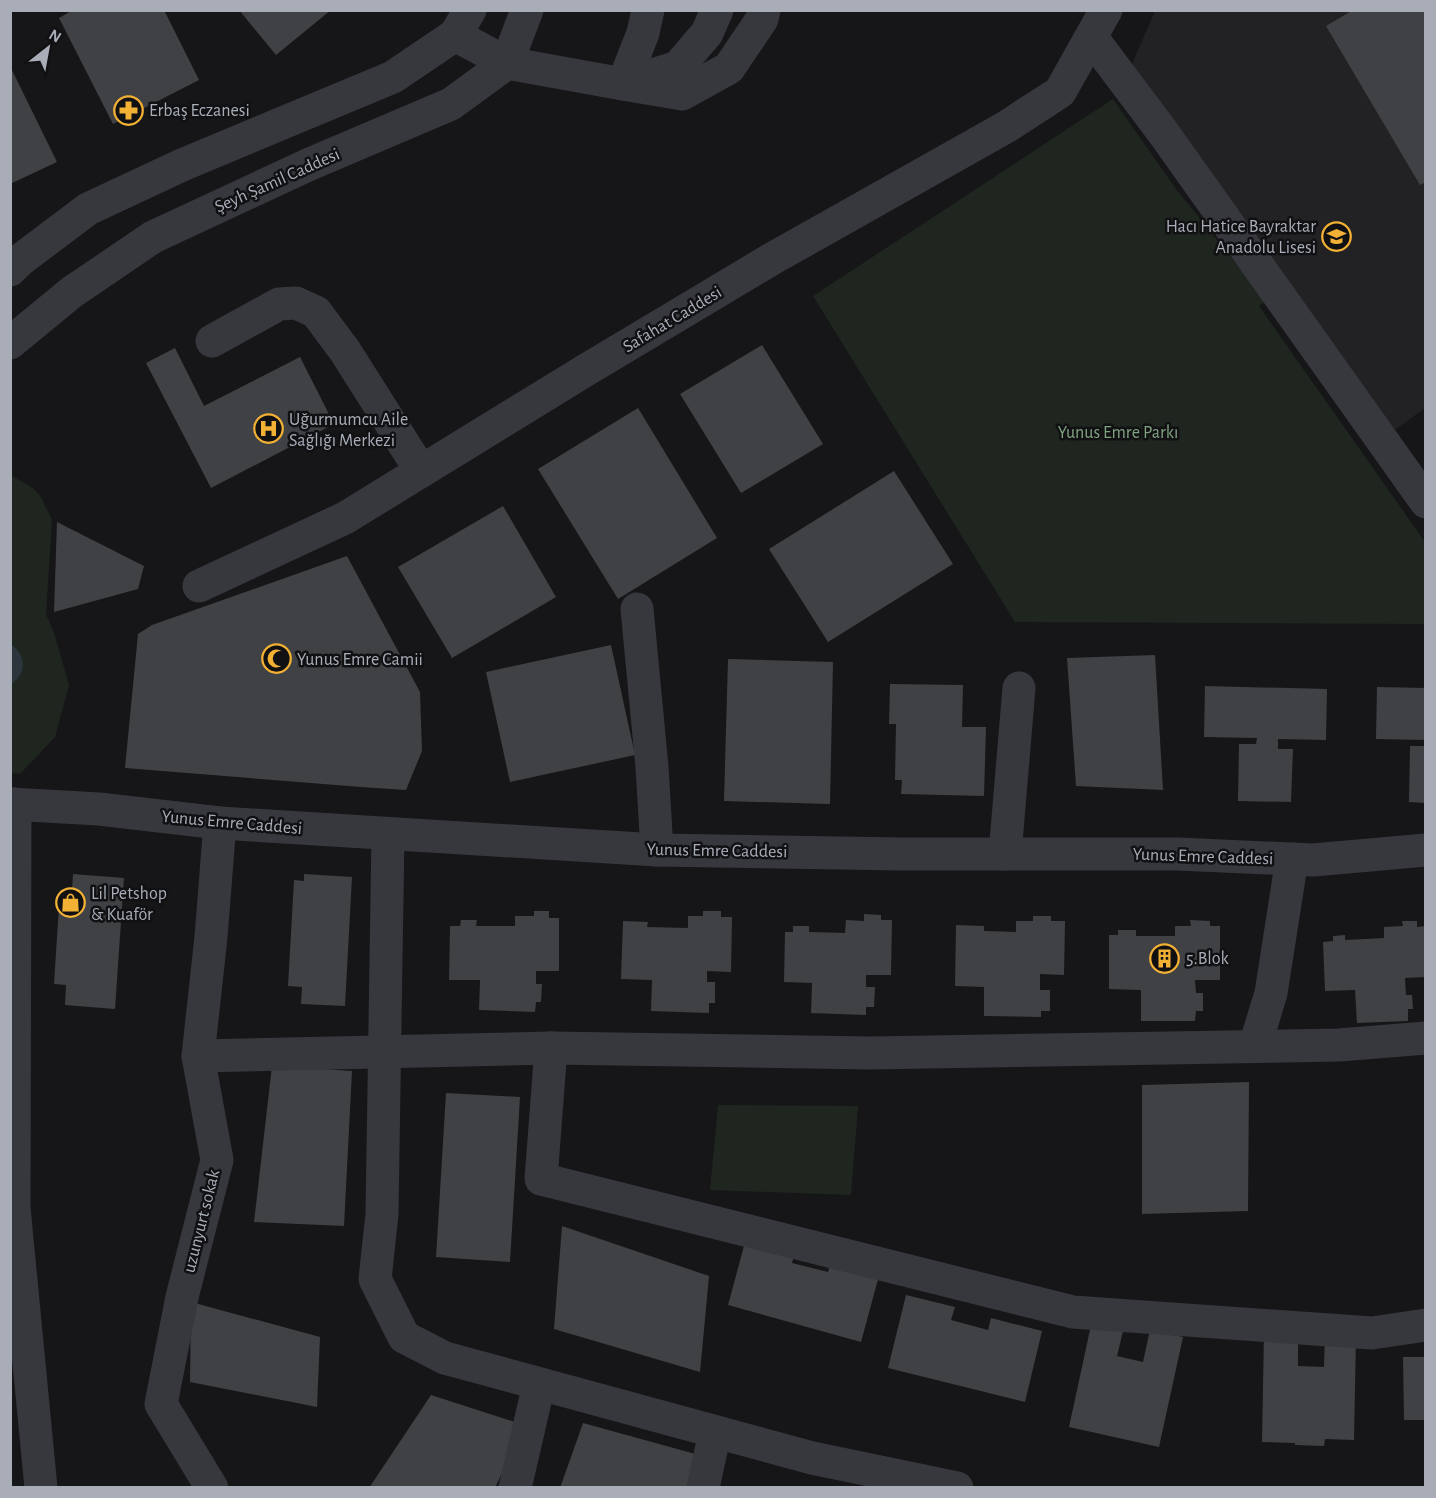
<svg xmlns="http://www.w3.org/2000/svg" width="1436" height="1498" font-family="'Alegreya Sans',sans-serif">
<style>
.built{fill:#222225}
.green{fill:#1e261f}
.water{fill:#2c353c}
.building{fill:#404145}
.lines{fill:none;stroke-linecap:round;stroke-linejoin:round}
.minor{stroke:#37383d;stroke-width:33}
.labels{text-anchor:middle;stroke-width:5;stroke-linejoin:round;paint-order:stroke}
.poi-label{font-size:18px;fill:#a8adb8;stroke:#111113;text-anchor:start}
.street-label{font-size:18px;fill:#a8adb8;stroke:#111113}
.park-label{font-size:18px;fill:#7fa381;stroke:#111113}
</style>
<rect width="100%" height="100%" fill="#161618"/>
<polygon class="built" points="1155,11 1425,11 1425,408 1385,437 1132,64"/>
<g class="green">
<polygon points="1113,99 1176,189 1266,301 1259,306 1425,542 1425,624 1015,622 813,296"/>
<polygon points="10,475 33,488 41,497 52,520 46,614 54,633 69,685 55,737 20,774 10,773"/>
<polygon points="718,1105 858,1106 851,1195 710,1190"/>
</g>
<path class="water" d="M 10,644 C 27,654 27,674 11,684 Z"/>
<g class="building">
<polygon points="73,10 164,10 199,80 113,124 59,18"/>
<polygon points="239,10 331,10 276,55"/>
<polygon points="1353,10 1426,10 1426,182 1420,185 1326,26"/>
<polygon points="10,66 57,162 10,184"/>
<polygon points="762,345 823,444 741,493 680,394"/>
<polygon points="175,348 204,406 300,357 334,424 211,488 146,363"/>
<polygon points="638,408 717,538 618,599 538,469"/>
<polygon points="894,471 953,564 828,642 769,549"/>
<polygon points="503,506 556,597 452,658 398,567"/>
<polygon points="57,522 144,566 138,589 54,612"/>
<polygon points="347,556 420,692 422,751 406,790 361,787 125,768 138,634 152,625"/>
<polygon points="611,645 635,755 510,782 486,672"/>
<polygon points="1155,655 1163,790 1076,786 1067,658"/>
<polygon points="728,659 833,662 830,804 724,801"/>
<polygon points="890,684 963,685 962,727 986,727 984,796 901,794 902,780 895,780 896,724 889,724"/>
<polygon points="1205,686 1327,689 1326,740 1278,739 1278,749 1293,749 1291,802 1238,801 1239,744 1256,744 1257,738 1204,737"/>
<polygon points="1377,687 1426,688 1426,740 1376,739"/>
<polygon points="1410,746 1426,746 1426,803 1409,802"/>
<polygon points="73,874 124,878 115,1009 65,1005 66,985 54,984 60,890 72,890"/>
<polygon points="304,874 352,877 345,1006 301,1004 302,987 288,986 294,880 304,881"/>
<polygon points="534,911 549,911 549,918 559,918 559,971 536,971 536,984 542,984 541,1002 536,1002 535,1012 479,1010 480,980 449,980 450,926 460,926 461,920 477,920 476,926 515,926 515,916 534,916"/>
<polygon points="703,911 721,911 721,917 732,917 731,972 707,971 707,982 715,982 715,1003 709,1003 709,1013 651,1011 652,980 621,979 623,921 648,922 647,927 688,928 688,916 703,916"/>
<polygon points="864,914 881,915 881,920 892,920 891,975 866,975 866,987 875,987 874,1007 866,1007 866,1015 811,1013 812,983 784,982 785,932 793,932 793,926 809,926 809,932 845,933 846,920 864,921"/>
<polygon points="1033,916 1051,916 1051,921 1065,921 1064,975 1040,974 1040,990 1050,990 1050,1011 1041,1011 1041,1017 984,1016 984,987 955,986 956,925 984,926 984,931 1016,932 1016,921 1033,921"/>
<polygon points="1190,920 1210,921 1210,926 1220,926 1220,980 1195,980 1196,993 1203,993 1203,1011 1196,1011 1195,1021 1141,1021 1141,990 1109,989 1109,935 1118,935 1118,930 1136,930 1136,936 1175,936 1175,926 1191,926"/>
<polygon points="1402,921 1417,921 1417,927 1426,926 1426,977 1405,978 1406,995 1412,995 1413,1009 1408,1009 1408,1021 1357,1023 1355,990 1325,991 1323,942 1333,941 1333,936 1345,935 1345,940 1384,938 1384,927 1403,926"/>
<polygon points="272,1066 352,1071 344,1226 254,1222"/>
<polygon points="1249,1082 1248,1211 1142,1214 1142,1085"/>
<polygon points="446,1093 520,1097 510,1262 436,1257"/>
<polygon points="562,1226 709,1276 700,1372 554,1329"/>
<polygon points="747,1235 796,1248 792,1263 828,1272 832,1258 880,1272 861,1342 728,1305"/>
<polygon points="906,1295 955,1307 951,1320 988,1330 991,1318 1042,1331 1025,1402 888,1368"/>
<polygon points="191,1302 320,1337 317,1407 190,1382"/>
<polygon points="1093,1316 1125,1323 1117,1356 1143,1362 1150,1330 1183,1337 1159,1447 1069,1427"/>
<polygon points="1264,1332 1298,1333 1298,1366 1324,1367 1325,1335 1356,1336 1354,1440 1325,1439 1324,1446 1295,1445 1295,1443 1262,1442"/>
<polygon points="1403,1357 1426,1357 1426,1420 1404,1420"/>
<polygon points="431,1395 524,1425 495,1488 369,1488"/>
<polygon points="583,1423 699,1455 686,1488 560,1488"/>
</g>
<g class="lines">
<g class="minor">
<polyline points="455,35 507,63 623,84 643,33 648,10"/>
<polyline points="1092,38 1162,131 1426,502"/>
<polyline points="630,82 678,67 707,33 717,10"/>
<polyline points="623,84 682,94 729,68 762,19 764,10"/>
<polyline points="10,270 19,261 88,209 182,165 393,77 455,35 470,10"/>
<polyline points="212,341 279,304 296,303 316,312 345,351 421,471"/>
<polyline points="10,343 72,292 153,237 310,164 451,104 507,63 527,10"/>
<polyline points="199,586 345,518 586,370 770,260 1006,127 1060,92 1106,10"/>
<polyline points="637,609 652,767 657,850"/>
<polyline points="10,804 99,809 220,823 657,850 902,854 1178,854 1313,860 1426,850"/>
<polyline points="15,804 14,1208 41,1488"/>
<polyline points="388,834 382,1214 375,1279 404,1337 445,1358 812,1458 957,1488"/>
<polyline points="1005,854 1019,688"/>
<polyline points="1255,1046 1271,993 1292,859"/>
<polyline points="551,1048 541,1179 1073,1312 1372,1333 1426,1325"/>
<polyline points="198,1056 551,1048 870,1053 1339,1045 1426,1038"/>
<polyline points="212,1488 161,1404 182,1297 217,1160 198,1056 211,937 220,823"/>
<polyline points="515,1488 539,1384"/>
<polyline points="703,1488 715,1432"/>
</g>
</g>
<defs>
<symbol id="pharmacy-ring" viewBox="-11 -11 22 22"><circle r="9.5" fill="#111113" stroke="#f2b134" stroke-width="1.5"/><path d="M-2-6h4v4h4v4h-4v4h-4v-4h-4v-4h4Z" fill="#f2b134"/></symbol>
<symbol id="school-ring" viewBox="-11 -11 22 22"><circle r="9.5" fill="#111113" stroke="#f2b134" stroke-width="1.5"/><path d="M0-5L7-2L0 1L-7-2ZM-4 1L0 2.5L4 1V4Q0 6-4 4Z" fill="#f2b134"/></symbol>
<symbol id="hospital-ring" viewBox="-11 -11 22 22"><circle r="9.5" fill="#111113" stroke="#f2b134" stroke-width="1.5"/><path d="M-5-5h3v3.5h4V-5h3V5h-3V1.5h-4V5h-3Z" fill="#f2b134"/></symbol>
<symbol id="mosque-ring" viewBox="-11 -11 22 22"><circle r="9.5" fill="#111113" stroke="#f2b134" stroke-width="1.5"/><path d="M3.5-4.9A6 6 0 1 0 3.5 4.9A5 5 0 1 1 3.5-4.9Z" fill="#f2b134"/></symbol>
<symbol id="shop-ring" viewBox="-11 -11 22 22"><circle r="9.5" fill="#111113" stroke="#f2b134" stroke-width="1.5"/><path d="M-5-2.5h2.3a2.7 3.5 0 0 1 5.4 0H5L5.5 6h-11ZM-1.5-2.5h3a1.5 2.3 0 0 0-3 0Z" fill="#f2b134"/></symbol>
<symbol id="building-ring" viewBox="-11 -11 22 22"><circle r="9.5" fill="#111113" stroke="#f2b134" stroke-width="1.5"/><path d="M-4-6H4V6H1V3H-1V6H-4ZM-2.5-4.3h1.7v1.8h-1.7ZM.8-4.3h1.7v1.8H.8ZM-2.5-1h1.7V.8h-1.7ZM.8-1h1.7V.8H.8Z" fill="#f2b134"/></symbol>
</defs>
<g fill-rule="evenodd">
<use href="#pharmacy-ring" x="112" y="94" width="33" height="33"/>
<use href="#school-ring" x="1320" y="220" width="33" height="33"/>
<use href="#hospital-ring" x="252" y="412" width="33" height="33"/>
<use href="#mosque-ring" x="260" y="642" width="33" height="33"/>
<use href="#shop-ring" x="54" y="886" width="33" height="33"/>
<use href="#building-ring" x="1148" y="942" width="33" height="33"/>
</g>
<g class="labels">
<g class="poi-label">
<text x="149" y="116">Erbaş Eczanesi</text>
<text x="1316" y="232" text-anchor="end">Hacı Hatice Bayraktar<tspan x="1316" dy="21">Anadolu Lisesi</tspan></text>
<text x="289" y="425">Uğurmumcu Aile<tspan x="289" dy="21">Sağlığı Merkezi</tspan></text>
<text x="297" y="665">Yunus Emre Camii</text>
<text x="91" y="899">Lil Petshop<tspan x="91" dy="21">&amp; Kuaför</tspan></text>
<text x="1186" y="964">5.Blok</text>
</g>
<g class="street-label">
<text transform="translate(277 180) rotate(-24)" y="6">Şeyh Şamil Caddesi</text>
<text transform="translate(672 319) rotate(-31)" y="6">Safahat Caddesi</text>
<text transform="translate(232 822) rotate(5)" y="6">Yunus Emre Caddesi</text>
<text transform="translate(717 850) rotate(1)" y="6">Yunus Emre Caddesi</text>
<text transform="translate(1203 856) rotate(2)" y="6">Yunus Emre Caddesi</text>
<text transform="translate(201 1221) rotate(-76)" y="6">uzunyurt sokak</text>
</g>
<g class="park-label">
<text x="1118" y="438">Yunus Emre Parkı</text>
</g>
</g>
<rect width="1436" height="1498" fill="none" stroke="#a8adb8" stroke-width="24"/>
<g transform="translate(48 48) rotate(31)" stroke="#111113" stroke-width="4.5" paint-order="stroke">
<path d="M0-4.5L10 22L0 15L-10 22Z" fill="#a8adb8"/>
<text y="-9" font-size="16" font-weight="bold" text-anchor="middle" fill="#a8adb8">N</text>
</g>
</svg>
